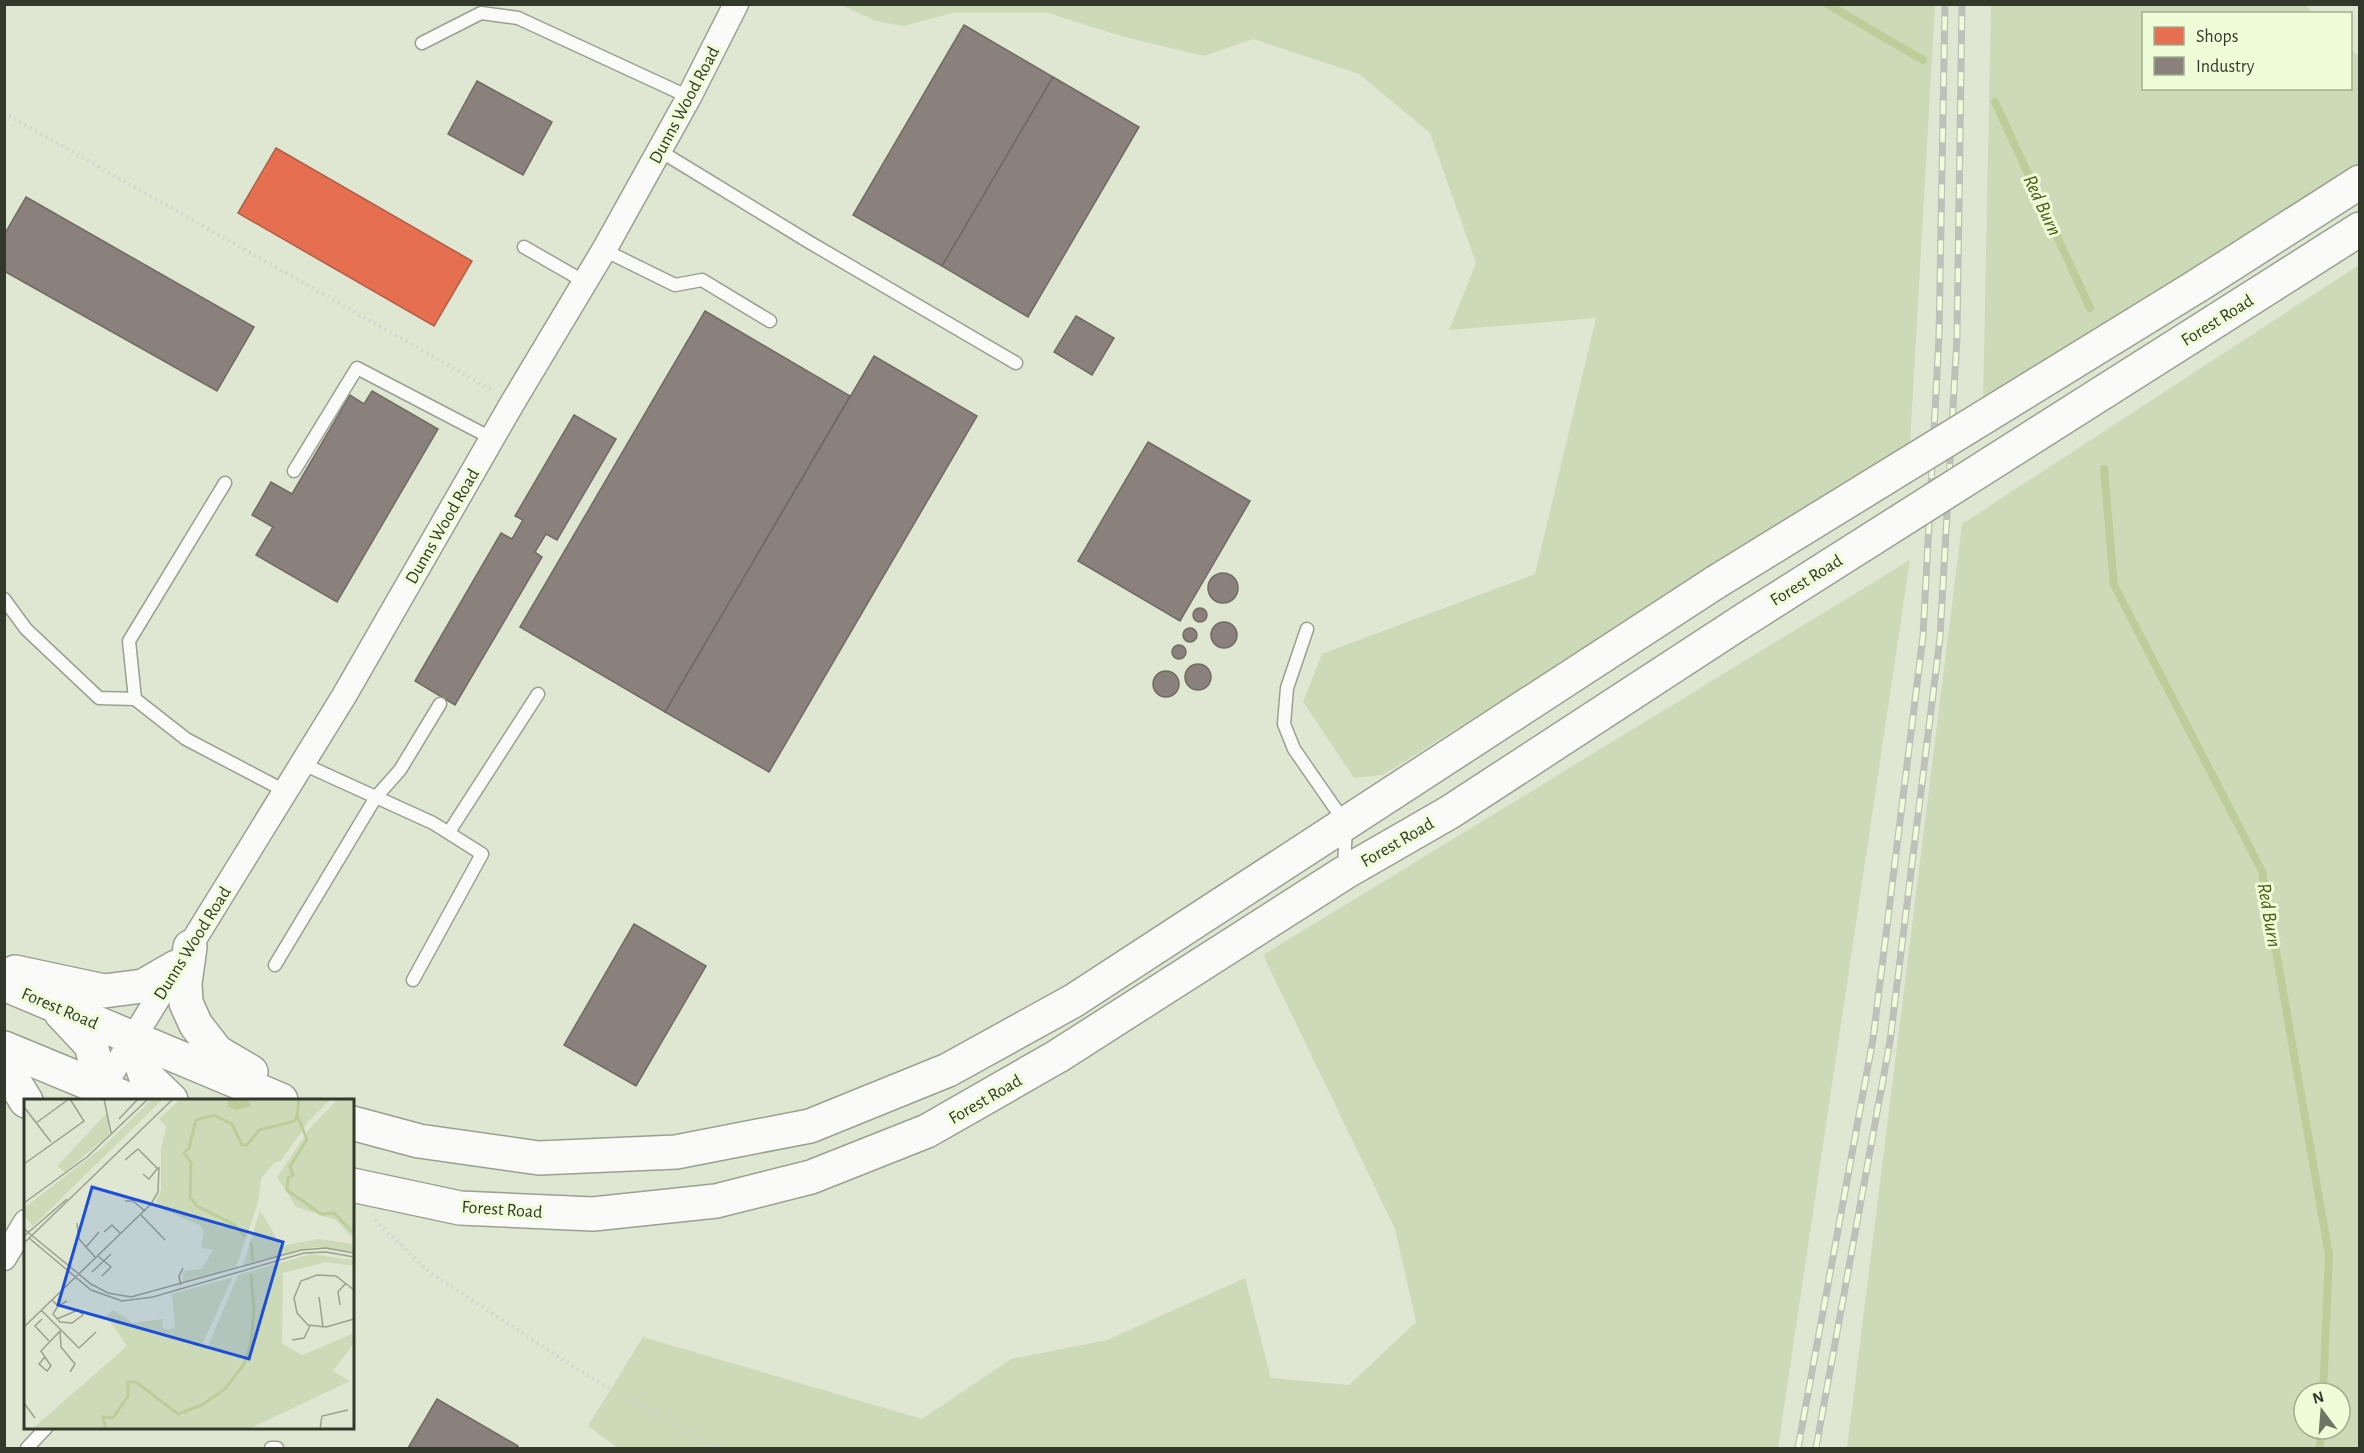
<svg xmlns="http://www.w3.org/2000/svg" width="2364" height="1453" font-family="'Alegreya Sans',sans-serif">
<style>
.green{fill:#cddab8;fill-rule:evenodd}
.shops{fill:#e76f51;stroke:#b15e45;stroke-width:1.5}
.industry{fill:#8a817c;stroke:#706b63;stroke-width:1.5}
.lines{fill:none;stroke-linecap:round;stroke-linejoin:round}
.stream{stroke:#bbce9a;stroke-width:8}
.lane-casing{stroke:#9aa090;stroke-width:15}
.street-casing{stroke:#9aa090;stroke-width:27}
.secondary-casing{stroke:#9aa090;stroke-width:36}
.path{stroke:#d0d2cc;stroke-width:4;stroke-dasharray:1.5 4.5;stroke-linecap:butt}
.lane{stroke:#fafbf8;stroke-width:12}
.street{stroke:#fafbf8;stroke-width:24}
.secondary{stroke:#fafbf8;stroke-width:33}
.rail-casing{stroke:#bec0ba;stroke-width:7}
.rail{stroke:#effcd8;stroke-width:4.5;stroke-dasharray:14;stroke-linecap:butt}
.secondary-bridge-casing{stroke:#9aa090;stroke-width:36;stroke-linecap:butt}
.secondary-bridge{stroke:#fafbf8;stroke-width:33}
.labels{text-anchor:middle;stroke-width:6;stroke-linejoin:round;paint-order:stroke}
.street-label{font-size:18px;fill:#32382a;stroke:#effcd8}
.water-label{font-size:20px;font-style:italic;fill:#495d16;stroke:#effcd8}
.inset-river{fill:none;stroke:#bbce9a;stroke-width:3}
.inset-road{fill:none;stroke:#9aa18f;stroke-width:1.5}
.view{fill:#1d4ed8;fill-opacity:0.15;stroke:#1d4ed8;stroke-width:3}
.inset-edge{fill:none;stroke:#32382a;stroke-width:3}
</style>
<rect width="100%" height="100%" fill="#dfe7d3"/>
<g class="green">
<polygon points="841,5 1935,5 1910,444 1383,775 1354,778 1303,702 1322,654 1535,574 1596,318 1449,330 1476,263 1430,133 1359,74 1253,39 1204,56 1121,36 1048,13 953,13 903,26 876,21"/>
<polygon points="1991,5 2305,5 2314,13 2144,14 2144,88 2350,88 2351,48 2359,57 2359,165 1983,403"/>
<path d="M 2359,265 L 2359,1448 L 1847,1448 L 1962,524 ZM 2304,1393 L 2340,1393 L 2340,1429 L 2304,1429 Z"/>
<polygon points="1910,560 1778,1448 618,1448 588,1426 643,1337 922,1419 1011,1359 1107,1340 1245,1278 1271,1378 1349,1385 1416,1322 1395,1229 1263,955"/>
</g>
<polygon class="shops" points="276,148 472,261 434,326 238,213"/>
<g class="industry">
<polygon points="964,25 1053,77 942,266 853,215"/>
<polygon points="1053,77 1139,127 1028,317 942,266"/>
<polygon points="477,81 552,122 523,175 448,134"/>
<polygon points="26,197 254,327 217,391 4,271 4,235"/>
<polygon points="705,311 850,396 665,712 520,627"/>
<polygon points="1076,316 1114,338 1092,375 1054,352"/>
<polygon points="874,356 977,416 769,772 665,712"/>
<polygon points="372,391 438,429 337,602 256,555 273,527 252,515 271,482 292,494 350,395 364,404"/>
<polygon points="574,415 616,439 557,540 546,534 535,552 542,557 455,705 415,681 501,533 512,539 523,520 515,516"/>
<polygon points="1148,442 1250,501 1180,621 1078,561"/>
<circle cx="1223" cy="588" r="15"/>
<circle cx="1200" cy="615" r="7"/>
<circle cx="1224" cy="635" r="13"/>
<circle cx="1190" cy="635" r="7"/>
<circle cx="1179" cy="652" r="7"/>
<circle cx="1198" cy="677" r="13"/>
<circle cx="1166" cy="684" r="13"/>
<polygon points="634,924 706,966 636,1086 564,1045"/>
<polygon points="437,1399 518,1446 516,1448 408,1448"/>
</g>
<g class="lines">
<g class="stream">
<polyline points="1827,4 1923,60"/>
<polyline points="1995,102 2090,308"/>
<polyline points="2104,469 2114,585 2262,871 2329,1255 2323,1393"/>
<polyline points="2320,1448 2321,1429"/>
</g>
<defs>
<g id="lane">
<polyline points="422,43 481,13 518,18 689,97"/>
<polyline points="660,151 809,242 1016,363"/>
<polyline points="524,247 585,282"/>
<polyline points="604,250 675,285 702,280 770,321"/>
<polyline points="294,471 357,368 493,439"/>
<polyline points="225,483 129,641 135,699 186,739 285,791"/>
<polyline points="4,599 26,629 99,698 135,699"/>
<polyline points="1307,629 1287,688 1284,724 1294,749 1346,824 1344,869"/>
<polyline points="303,764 433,823 482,854 413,980"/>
<polyline points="449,832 538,694"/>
<polyline points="275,965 376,797 400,770 440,704"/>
<polyline points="27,1448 46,1428"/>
<polyline points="271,1448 277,1448"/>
</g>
<g id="street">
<polyline points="97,1097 344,696 513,402 604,250 689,97 736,4"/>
<polyline points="4,1258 26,1222"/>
</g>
<g id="secondary">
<polyline points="2197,286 2360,182"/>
<polyline points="2217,320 2360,229"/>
<polyline points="190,947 185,983 186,1003 196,1025 217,1052 251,1072"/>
<polyline points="15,972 104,991 143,986 176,967"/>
<polyline points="4,984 281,1100"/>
<polyline points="61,1013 91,1045 102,1088"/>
<polyline points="133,1039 145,1075 171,1100"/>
<polyline points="4,1048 130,1100"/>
<polyline points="4,1071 10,1075 26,1101"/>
<polyline points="352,1123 419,1141 539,1158 676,1152 810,1126 948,1070 1073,1001 1716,582"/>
<polyline points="352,1185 460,1208 593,1214 716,1201 811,1177 927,1131 1058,1056 1344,873 1450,812 1741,622"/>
</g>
</defs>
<use href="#lane" class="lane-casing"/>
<use href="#street" class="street-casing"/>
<use href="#secondary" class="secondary-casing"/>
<g class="path">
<polyline points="4,113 492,390"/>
<polyline points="375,1220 429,1272 591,1378 718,1448"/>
</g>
<use href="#lane" class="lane"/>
<use href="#street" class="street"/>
<use href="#secondary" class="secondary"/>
<defs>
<g id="rail">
<polyline points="1798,1448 1873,1039 1923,636 1939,336 1945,4"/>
<polyline points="1816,1448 1890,1041 1940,638 1957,337 1962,4"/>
</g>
</defs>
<use href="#rail" class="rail-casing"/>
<use href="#rail" class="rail"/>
<defs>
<g id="secondary-bridge">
<polyline points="1716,582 2197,286"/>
<polyline points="1741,622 2217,320"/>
</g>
</defs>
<use href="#secondary-bridge" class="secondary-bridge-casing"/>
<use href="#secondary-bridge" class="secondary-bridge"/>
</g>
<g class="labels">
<g class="street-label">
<text transform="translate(684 105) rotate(-62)" y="6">Dunns Wood Road</text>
<text transform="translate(2217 320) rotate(-32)" y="6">Forest Road</text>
<text transform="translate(442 526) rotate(-60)" y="6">Dunns Wood Road</text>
<text transform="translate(1806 580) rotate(-32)" y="6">Forest Road</text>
<text transform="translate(1397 842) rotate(-30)" y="6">Forest Road</text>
<text transform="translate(192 943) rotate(-58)" y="6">Dunns Wood Road</text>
<text transform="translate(60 1008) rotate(23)" y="6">Forest Road</text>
<text transform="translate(985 1099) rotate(-30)" y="6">Forest Road</text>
<text transform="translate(502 1209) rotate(4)" y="6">Forest Road</text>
</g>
<g class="water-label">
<text transform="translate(2043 205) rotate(65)" y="7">Red Burn</text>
<text transform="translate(2270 915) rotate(80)" y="7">Red Burn</text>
</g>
</g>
<g transform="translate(24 1099)">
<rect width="330" height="330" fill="#dfe7d3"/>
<path d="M 128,0 L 139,0 L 9,127 L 0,116 L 0,109 L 79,48 ZM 156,0 L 307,0 L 285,22 L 257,62 L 250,64 L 237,80 L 234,104 L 212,168 L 159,183 L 159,172 L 178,170 L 189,151 L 177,149 L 180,132 L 176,126 L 138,110 L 132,102 L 137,91 L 137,51 L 142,27 L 135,20 ZM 314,0 L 330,0 L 330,137 L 327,138 L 312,121 L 272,108 L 253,78 L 286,29 ZM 84,13 L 85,36 L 41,73 L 33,67 ZM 236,111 L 257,147 L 294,140 L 330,145 L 330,153 L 291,148 L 219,167 ZM 287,155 L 330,161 L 330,167 L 302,163 L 259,174 L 258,244 L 278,256 L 328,235 L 330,244 L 309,272 L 326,282 L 225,330 L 8,330 L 103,247 L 82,217 L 89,211 L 109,224 L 139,220 L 138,229 L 145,231 L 151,228 L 148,195 L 209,178 L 177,248 L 183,249 L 214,176 Z" fill="#cddab8"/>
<path d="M 204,0 L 224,1 L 227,7 L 212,11 L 204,7 Z" fill="#bbce9a"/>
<path class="inset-river" d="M 275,0 L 273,16 L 283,40 L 266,68 L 269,76 L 264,79 L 263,91 L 297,115 L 310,114 L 330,134M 222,138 L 209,125 L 173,107 L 166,98 L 167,64 L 160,54 L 165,49 L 172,21 L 190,16 L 208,25 L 218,46 L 223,46 L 235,31 L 271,22 L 273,16M 227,143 L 229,162M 82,330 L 79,318 L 89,319 L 104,297 L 104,283 L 112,283 L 154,315 L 178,306 L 201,290 L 220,265 L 227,244 L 230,211 L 227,175"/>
<path class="inset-road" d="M 80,0 L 87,34M 0,8 L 27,43M 95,20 L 114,0M 12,24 L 45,0M 101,61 L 114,50 L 135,71M 0,65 L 60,22 L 46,0M 119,75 L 125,80 L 133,70M 101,102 L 109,102 L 121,112M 0,104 L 63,58 L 124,0M 117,116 L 141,141M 53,124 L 55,140 L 62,148M 0,130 L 67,185 L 84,194 L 107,198 L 277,151 L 302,149 L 330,154M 80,133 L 88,126 L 97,135M 0,137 L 43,100M 5,139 L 67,191 L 98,202 L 129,198 L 280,154 L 302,153 L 330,158M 0,144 L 149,0M 74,157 L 87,168 L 78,177M 72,159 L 62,148 L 75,133M 68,173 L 87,155M 157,186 L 155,177 L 159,169M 330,191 L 312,177 L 293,176 L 277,182 L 270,199 L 273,214 L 284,226 L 302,228 L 330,220M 295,198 L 299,228M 28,201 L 34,207 L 43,202M 316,206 L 314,193 L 322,184M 17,211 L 55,249 L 72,233M 18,220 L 11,227 L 25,242M 33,220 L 54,211 L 59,216 L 48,224 L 36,223 L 29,215 L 34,207M 0,228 L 127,105 L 134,93 L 135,68M 36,232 L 37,248 L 51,265 L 46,273M 268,241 L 280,239 L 286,227M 21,258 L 15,265 L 23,272 L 27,267 L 17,252 L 36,232M 0,304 L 11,319M 296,330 L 298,317 L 324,311"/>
<path class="view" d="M 68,88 L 259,143 L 225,260 L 34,206 Z"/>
<rect width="330" height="330" class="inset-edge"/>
</g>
<rect width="2364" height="1453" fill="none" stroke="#32382a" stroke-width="12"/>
<rect x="2142" y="12" width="210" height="78" fill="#effcd8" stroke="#a3ae92" stroke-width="1.5"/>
<rect x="2154" y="27" width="30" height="18" fill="#e76f51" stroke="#a3ae92" stroke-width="1.5"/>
<text x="2196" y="42" font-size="18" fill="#32382a">Shops</text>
<rect x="2154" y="57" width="30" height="18" fill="#8a817c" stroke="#a3ae92" stroke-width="1.5"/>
<text x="2196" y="72" font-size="18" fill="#32382a">Industry</text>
<g transform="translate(2322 1411) rotate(344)"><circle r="28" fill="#effcd8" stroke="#a3ae92" stroke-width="1.5"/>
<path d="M0-4.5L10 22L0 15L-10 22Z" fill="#6f7565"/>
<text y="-9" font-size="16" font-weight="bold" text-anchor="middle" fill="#32382a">N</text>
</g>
</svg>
